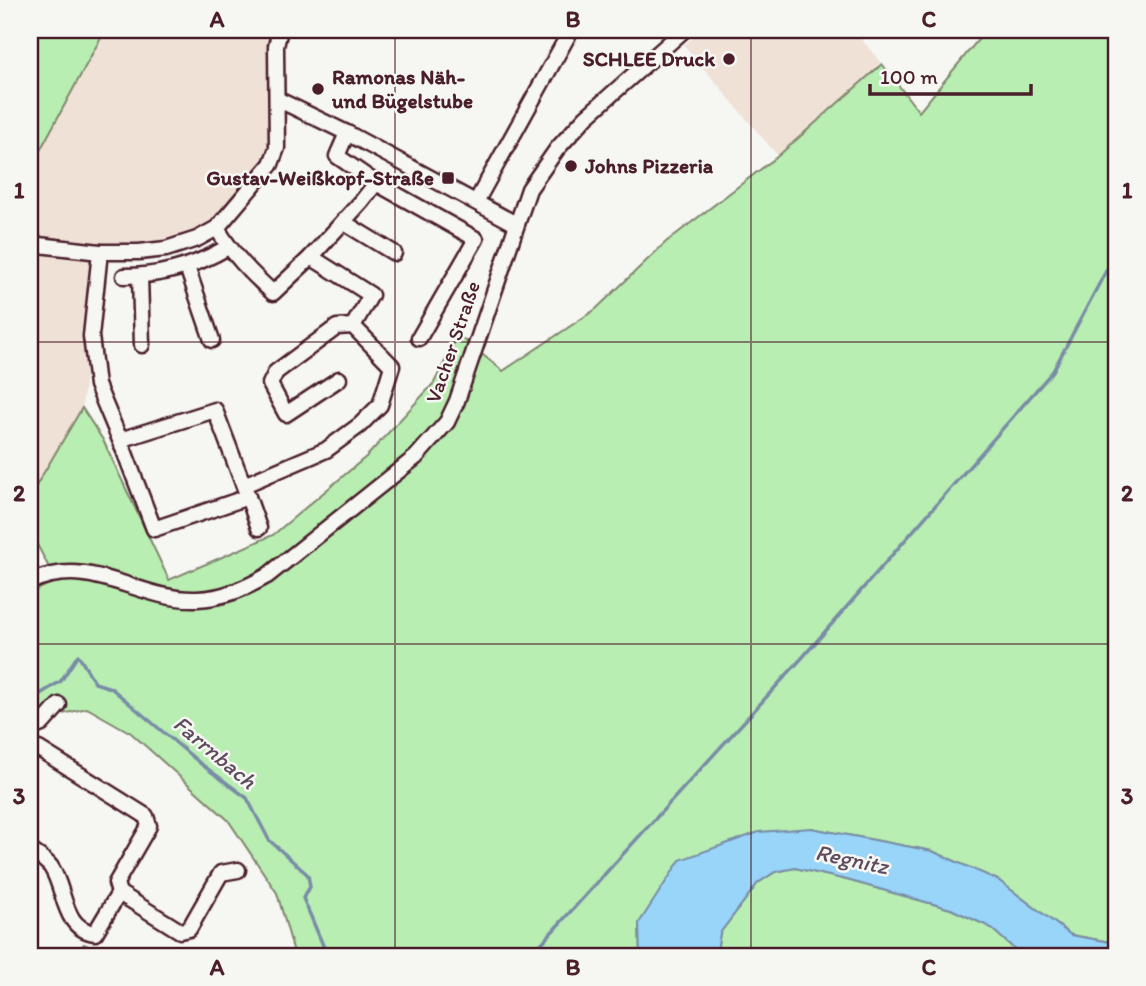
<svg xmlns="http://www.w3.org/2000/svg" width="1146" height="986" font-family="Itim,sans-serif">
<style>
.built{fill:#efe1d6}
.green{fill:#b8eeb1;stroke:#81866e;stroke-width:2}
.water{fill:#98d5f9;stroke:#798ca7;stroke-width:2}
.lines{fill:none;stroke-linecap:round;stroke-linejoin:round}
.stream{stroke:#798ca7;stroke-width:3.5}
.minor-casing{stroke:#4a1f2b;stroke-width:19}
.minor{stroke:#f6f6f2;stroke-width:14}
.grid{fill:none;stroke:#4a1f2b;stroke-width:2;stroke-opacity:0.55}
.poi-dot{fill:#4a1f2b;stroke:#f6f6f2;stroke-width:2.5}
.labels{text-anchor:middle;stroke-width:5;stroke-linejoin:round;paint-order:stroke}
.poi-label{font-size:21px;font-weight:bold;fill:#4a1f2b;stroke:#f6f6f2;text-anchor:end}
.street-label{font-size:21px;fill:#4a1f2b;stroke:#f6f6f2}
.water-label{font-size:23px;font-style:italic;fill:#5e4c5e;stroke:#f6f6f2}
.neatline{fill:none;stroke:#4a1f2b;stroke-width:2.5}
.grid-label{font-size:23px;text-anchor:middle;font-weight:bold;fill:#4a1f2b}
</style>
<rect width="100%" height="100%" fill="#f6f6f2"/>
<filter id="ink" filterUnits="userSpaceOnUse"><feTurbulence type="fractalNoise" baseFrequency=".0143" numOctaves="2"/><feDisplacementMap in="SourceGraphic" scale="14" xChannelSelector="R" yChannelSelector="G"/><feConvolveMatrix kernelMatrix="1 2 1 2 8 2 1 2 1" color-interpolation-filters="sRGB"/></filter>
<g filter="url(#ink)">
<g class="built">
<polygon points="105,30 280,30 271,164 197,239 100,252 82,408 30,496 30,169"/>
<polygon points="703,30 854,30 882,64 778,156 684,45"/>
</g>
<g class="green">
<polygon points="30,30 105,30 30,169"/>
<polygon points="986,30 1116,30 1116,943 1071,935 998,880 932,851 811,828 639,923 640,956 295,956 277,893 228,820 131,733 87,708 30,722 30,593 56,581 30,531 30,496 82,408 103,440 169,580 273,535 367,456 434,383 458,335 503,371 596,309 666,242 778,156 882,64 919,112"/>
<polygon points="795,868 847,880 951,909 990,927 1022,956 716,956 720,933 758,883 775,872"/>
<polygon points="84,944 109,956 71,956"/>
</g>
<polygon class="water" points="811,828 932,851 998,880 1071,935 1116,943 1116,956 1022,956 990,927 951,909 847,880 795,868 775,872 758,883 720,933 716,956 640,956 639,923 680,860 759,832"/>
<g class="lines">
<g class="stream">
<polyline points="30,709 37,696 61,681 78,655 95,683 111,688 201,764 247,798 269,840 308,875 310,887 303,898 325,950 331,956"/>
<polyline points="530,956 802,658 1053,371 1116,252"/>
</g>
<defs>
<g id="minor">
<polyline points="277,99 347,133 516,224"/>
<polyline points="347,133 337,156 376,183 476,239 419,338"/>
<polyline points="476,202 571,30"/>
<polyline points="343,222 394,253"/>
<path d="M 217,228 C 232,254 251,273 273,293 L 311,257 L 371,295 L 353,326 L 392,366 L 380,405 L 360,425 L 326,450 L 244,485"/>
<polyline points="30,244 100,252 139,252 166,249 197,239 217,228 271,164 277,148 276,46 280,30"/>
<polyline points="100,252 91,336 97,385 120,440 215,410 248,497 154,529 120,440"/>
<polyline points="311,257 362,201 376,183"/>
<polyline points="187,267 212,340"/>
<path d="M 124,276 C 161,276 196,266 228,247"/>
<polyline points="140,276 142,345"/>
<polyline points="339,379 286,414 270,384 276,372 337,327 353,326"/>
<polyline points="248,497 259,528"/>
<path d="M 30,582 C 93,554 137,601 197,599 C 223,598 244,589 267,576 L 416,457 L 447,422 L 457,401 L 529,189 L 557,149 L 586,117 L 684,30"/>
<polyline points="30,729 42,724 59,705"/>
<polyline points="30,747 39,749 146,816 149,826 116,883 119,893 180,931 189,929 221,873 238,870"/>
<path d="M 30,850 C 37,855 46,860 51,867 C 66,889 62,929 95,933 L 119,893"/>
</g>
</defs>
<use href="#minor" class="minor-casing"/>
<use href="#minor" class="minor"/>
</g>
</g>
<path class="grid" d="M 395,30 L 395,956M 751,30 L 751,956M 30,342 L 1116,342M 30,644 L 1116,644"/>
<g class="poi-dot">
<circle cx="729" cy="59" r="7"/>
<circle cx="318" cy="89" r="7"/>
<circle cx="571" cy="166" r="7"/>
<rect x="441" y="171" width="14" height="14" rx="3.5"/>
</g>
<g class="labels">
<g class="poi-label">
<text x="715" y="66">SCHLEE Druck</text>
<text x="332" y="84" text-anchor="start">Ramonas Näh-<tspan x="332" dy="24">und Bügelstube</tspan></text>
<text x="585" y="173" text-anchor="start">Johns Pizzeria</text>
<text x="434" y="185">Gustav-Weißkopf-Straße</text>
</g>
<g class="street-label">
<text transform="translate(453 342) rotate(-71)" y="7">Vacher Straße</text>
</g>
<g class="water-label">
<text transform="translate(215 752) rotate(40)" y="8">Farrnbach</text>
<text transform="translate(852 859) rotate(12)" y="8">Regnitz</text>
</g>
</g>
<rect width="1146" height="986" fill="none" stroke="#f6f6f2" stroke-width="77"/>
<path d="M870 84v10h161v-10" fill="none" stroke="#4a1f2b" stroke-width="3.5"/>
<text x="880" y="84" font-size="21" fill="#4a1f2b" stroke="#f6f6f2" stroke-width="5" paint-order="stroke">100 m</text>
<rect x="38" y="38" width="1070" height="910" class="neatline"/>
<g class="grid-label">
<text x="217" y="27">A</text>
<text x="573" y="27">B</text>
<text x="929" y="27">C</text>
<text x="19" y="198">1</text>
<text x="1127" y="198">1</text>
<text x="19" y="501">2</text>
<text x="1127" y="501">2</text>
<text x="19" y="804">3</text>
<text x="1127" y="804">3</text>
<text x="217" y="975">A</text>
<text x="573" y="975">B</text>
<text x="929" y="975">C</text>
</g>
</svg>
